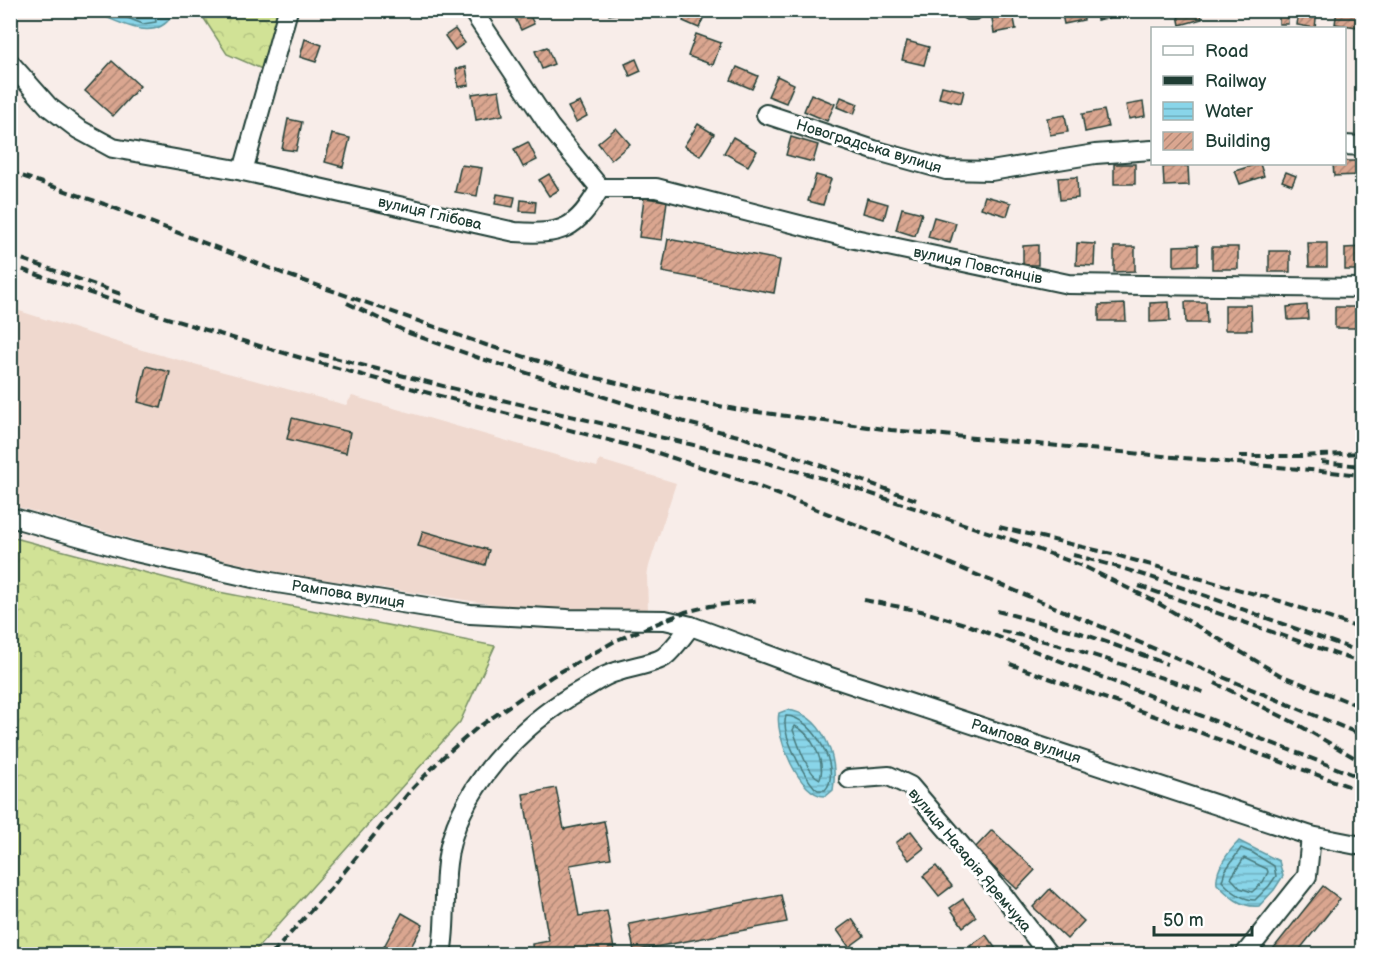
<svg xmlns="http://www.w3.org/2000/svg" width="1373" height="965" font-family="'Balsamiq Sans',sans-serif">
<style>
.built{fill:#efd8ce}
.forest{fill:url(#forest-crowns);stroke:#789065;stroke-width:1.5}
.water{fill:url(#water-rules);stroke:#5f98a1;stroke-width:1.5}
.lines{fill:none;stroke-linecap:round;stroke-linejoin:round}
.shore{stroke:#497a7c;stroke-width:1.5}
.building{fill:url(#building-hatch);stroke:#1f3d34;stroke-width:1.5}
.minor-casing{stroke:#1f3d34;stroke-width:22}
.minor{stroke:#fff;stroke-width:18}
.rail{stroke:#1f3d34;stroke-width:4;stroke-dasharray:9 4.5;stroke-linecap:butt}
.labels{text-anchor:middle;stroke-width:6;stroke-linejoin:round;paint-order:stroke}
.street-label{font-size:15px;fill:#1f3d34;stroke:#fff}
</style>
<defs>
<pattern id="forest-crowns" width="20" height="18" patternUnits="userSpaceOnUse" patternTransform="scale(1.5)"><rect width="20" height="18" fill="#d1e296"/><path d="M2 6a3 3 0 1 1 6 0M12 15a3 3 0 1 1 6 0" fill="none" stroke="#b3c382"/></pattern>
<pattern id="water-rules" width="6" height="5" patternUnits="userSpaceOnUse" patternTransform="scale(1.5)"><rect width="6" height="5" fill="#89d5e9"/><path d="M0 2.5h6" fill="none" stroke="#6faebe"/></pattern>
<pattern id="building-hatch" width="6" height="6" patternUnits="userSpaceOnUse" patternTransform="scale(1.5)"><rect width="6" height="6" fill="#daa690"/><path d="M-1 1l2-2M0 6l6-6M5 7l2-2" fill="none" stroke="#b08876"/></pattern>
</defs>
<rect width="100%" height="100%" fill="#f8ede9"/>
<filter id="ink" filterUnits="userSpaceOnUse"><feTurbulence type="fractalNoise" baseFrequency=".0167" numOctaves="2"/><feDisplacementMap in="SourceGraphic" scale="12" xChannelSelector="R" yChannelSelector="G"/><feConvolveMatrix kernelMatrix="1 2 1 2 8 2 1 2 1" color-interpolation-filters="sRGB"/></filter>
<g filter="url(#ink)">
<polygon class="built" points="10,308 142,350 346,405 352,396 597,467 600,460 676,483 649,566 647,576 648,610 539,611 287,574 150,544 11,505"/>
<g class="forest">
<polygon points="199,11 288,11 269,72 227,54"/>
<polygon points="11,537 219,592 495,646 460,722 252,954 11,954"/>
</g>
<g class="water">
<path d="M 92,11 L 159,11 L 160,14 L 171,17 C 153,44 115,20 92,11 Z"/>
<path d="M 787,710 C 823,714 839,758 833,790 L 826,796 C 800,798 774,735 779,713 Z"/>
<path d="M 1239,841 L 1279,861 L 1283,876 L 1274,890 L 1259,906 C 1241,908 1229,896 1217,884 C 1215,869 1229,851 1239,841 Z"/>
</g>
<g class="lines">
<g class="shore">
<polyline points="107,10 143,24 156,22 154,10"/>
<path d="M 786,716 C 813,716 843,771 825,790 L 818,790 L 815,788 C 803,774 780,733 786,716 Z"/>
<path d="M 795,726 C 811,733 826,762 820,779 C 807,774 798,743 793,730 Z"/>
<path d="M 1241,848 L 1253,853 L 1274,866 L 1276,876 L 1269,886 L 1255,900 C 1242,900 1231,891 1222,881 L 1225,871 Z"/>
<polygon points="1244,858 1267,869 1268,872 1263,882 1252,892 1240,888 1231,878"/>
</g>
</g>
<g class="building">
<polygon points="520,10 527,10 534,24 521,30 513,14"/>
<polygon points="608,10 633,10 633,11 609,15"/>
<polygon points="687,10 698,10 705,14 699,28 683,21"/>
<polygon points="1061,10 1083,10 1084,20 1064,24"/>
<polygon points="1095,10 1122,10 1123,15 1097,20"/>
<polygon points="1177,10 1200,10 1202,19 1180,25"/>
<polygon points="1299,10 1317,10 1315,28 1297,25"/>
<polygon points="1337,10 1359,10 1357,27 1335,24"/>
<polygon points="1287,11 1288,24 1279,24 1279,12"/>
<polygon points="1013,14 1016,29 994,33 992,18"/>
<polygon points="455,29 465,43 455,50 445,36"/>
<polygon points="696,34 721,43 713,65 688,56"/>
<polygon points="305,39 322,45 316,62 300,57"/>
<polygon points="907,41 929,47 924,65 902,60"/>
<polygon points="547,47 554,64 542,69 535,51"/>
<polygon points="636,59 641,71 630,76 625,64"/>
<polygon points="112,61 140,86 113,116 85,91"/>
<polygon points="466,67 469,85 458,87 456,69"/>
<polygon points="737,67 758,76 752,89 731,80"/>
<polygon points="777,76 794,84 786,103 768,96"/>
<polygon points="942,86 964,91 961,103 939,98"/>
<polygon points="499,90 503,115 476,120 472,94"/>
<polygon points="811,94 835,104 827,121 804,111"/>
<polygon points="841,97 858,104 854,114 837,107"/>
<polygon points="580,102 587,116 576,122 568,107"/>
<polygon points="1143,102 1145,116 1129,119 1126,105"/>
<polygon points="1104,110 1108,127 1085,132 1082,114"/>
<polygon points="1065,115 1068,132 1050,135 1047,118"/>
<polygon points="288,119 302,122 296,151 282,149"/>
<polygon points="698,124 714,134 700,156 684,146"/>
<polygon points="616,128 630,144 611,160 598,143"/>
<polygon points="332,134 350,138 343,167 325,162"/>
<polygon points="733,137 757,151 748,166 724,153"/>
<polygon points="791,137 818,145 813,162 786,155"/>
<polygon points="528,142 537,160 523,167 514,149"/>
<polygon points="1344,161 1358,161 1359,175 1334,176 1333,164 1344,164"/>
<rect x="1114" y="164" width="21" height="20"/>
<polygon points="1257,164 1260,164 1264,176 1240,184 1235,171"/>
<polygon points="461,165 482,168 477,196 455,192"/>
<polygon points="1188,166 1189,185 1164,186 1163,167"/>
<polygon points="1286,172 1296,176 1292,185 1282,181"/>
<polygon points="549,174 559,190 549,196 539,180"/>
<polygon points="816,175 831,179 823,205 808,201"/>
<polygon points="1077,177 1078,198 1060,200 1058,178"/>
<polygon points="497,194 515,197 513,207 495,204"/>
<polygon points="985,196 1011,203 1007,216 981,208"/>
<polygon points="644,198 667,201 662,240 639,237"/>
<polygon points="867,198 888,204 884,219 863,213"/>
<polygon points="521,200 536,202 535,212 520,211"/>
<polygon points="902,208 922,213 915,236 896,230"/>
<polygon points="934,217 956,223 950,243 928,237"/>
<polygon points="668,239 780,260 774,293 662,272"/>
<polygon points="1077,243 1095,244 1094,266 1076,265"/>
<polygon points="1308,243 1327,243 1327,267 1309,267"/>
<polygon points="1038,245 1038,265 1023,265 1023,246"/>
<polygon points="1198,245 1198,265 1174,266 1174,246"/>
<polygon points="1114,247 1135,247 1135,271 1114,272"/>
<rect x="1212" y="247" width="26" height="22"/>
<polygon points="1362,247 1362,270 1345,270 1345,248"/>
<rect x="1269" y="251" width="21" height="21"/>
<polygon points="1169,302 1170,321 1150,322 1150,303"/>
<polygon points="1185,302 1206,302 1207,323 1186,323"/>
<polygon points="1125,304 1126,321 1099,321 1099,305"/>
<polygon points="1225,305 1251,305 1252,330 1225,330"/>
<polygon points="1307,305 1308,319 1288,320 1287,307"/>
<rect x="1335" y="307" width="22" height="21"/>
<polygon points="146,366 170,372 161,408 138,402"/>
<polygon points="292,418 350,432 346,453 287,439"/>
<polygon points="423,531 489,550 485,565 418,546"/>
<polygon points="556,788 564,829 604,821 611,858 570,865 579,916 607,911 615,954 533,954 532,944 549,941 523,794"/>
<polygon points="992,830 1035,870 1017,889 974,849"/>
<polygon points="911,831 924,848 909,860 896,843"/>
<polygon points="936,866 952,886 939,896 923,876"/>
<polygon points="1323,886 1340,899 1296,954 1269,954"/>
<polygon points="1050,889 1084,921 1067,939 1033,907"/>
<polygon points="781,895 787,922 634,951 629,924"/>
<polygon points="963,899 976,917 963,927 950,908"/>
<polygon points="402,913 423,925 407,954 380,954"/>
<polygon points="852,919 864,936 849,947 837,930"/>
<polygon points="986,935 998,952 995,954 976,954 970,946"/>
</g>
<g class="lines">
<defs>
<g id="minor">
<polyline points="472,10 550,127 600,188"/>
<polyline points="969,10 974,10"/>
<path d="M 10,63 L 49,107 L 78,129 L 113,148 L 243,171 L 515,232 C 562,235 576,230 600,188"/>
<polyline points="766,114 874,150 946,170 991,171 1095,154 1152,150"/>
<polyline points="1344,145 1362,146"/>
<polyline points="243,171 288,10"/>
<polyline points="600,188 656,188 850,238 1068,284 1362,288"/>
<polyline points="10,517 131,551 271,582 470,614 568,619 665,620 691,626 815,672 1311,836 1362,846"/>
<polyline points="849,779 889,776 910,786 1000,891 1048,954"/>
<path d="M 441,954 C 447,924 443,894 447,863 C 455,791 522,723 583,689 C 594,683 604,675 616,672 C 629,667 654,664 664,657 C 674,649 683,635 691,626"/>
<polyline points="1245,954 1307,876 1311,836"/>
</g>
</defs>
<use href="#minor" class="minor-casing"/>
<use href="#minor" class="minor"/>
<g class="rail">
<polyline points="10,172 104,204 282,273 486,345 585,375 677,398 735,409 891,430 1362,475"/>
<polyline points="10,255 121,294"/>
<path d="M 10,265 C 222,342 440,396 658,453 L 749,483 L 857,525 L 1362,735"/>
<polyline points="347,303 409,333 479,358 691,424 742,437 919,501"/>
<polyline points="319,354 447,387 753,459 829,480 1018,542 1085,567 1156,602 1280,675 1362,707"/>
<polyline points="1239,456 1301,456 1362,453"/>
<polyline points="1321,462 1362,466"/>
<polyline points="999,527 1112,554 1280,601 1362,629"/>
<path d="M 1073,555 C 1172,579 1266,620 1362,652"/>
<polyline points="1139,586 1362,663"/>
<polyline points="864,600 921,611 965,624 1362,778"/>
<polyline points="997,611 1081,633 1167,664"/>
<path d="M 1001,631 C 1071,645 1138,670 1206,693"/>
<polyline points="1010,664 1362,791"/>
<polyline points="1215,683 1295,723 1362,762"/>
<polyline points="272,954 332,887 410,791 443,757 477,728 551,677 617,640 685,612 710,606 759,600"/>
</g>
</g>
</g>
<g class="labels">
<g class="street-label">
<text transform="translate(869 146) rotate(17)" y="5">Новоградська вулиця</text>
<text transform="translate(430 213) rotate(13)" y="5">вулиця Глібова</text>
<text transform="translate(978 265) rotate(12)" y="5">вулиця Повстанців</text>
<text transform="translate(348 594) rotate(9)" y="5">Рампова вулиця</text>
<text transform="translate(1026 741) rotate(18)" y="5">Рампова вулиця</text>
<text transform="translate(970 860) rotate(50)" y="5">вулиця Назарія Яремчука</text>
</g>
</g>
<rect width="1373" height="965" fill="none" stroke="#fff" stroke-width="36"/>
<rect x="18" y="18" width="1337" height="929" fill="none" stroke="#1f3d34" stroke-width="2" filter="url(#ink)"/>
<rect x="1151" y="27" width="195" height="138" fill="#ffffff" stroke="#a5b1ae" stroke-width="1.5"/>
<rect x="1163" y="46" width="30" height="9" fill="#ffffff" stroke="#a5b1ae" stroke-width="1.5"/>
<text x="1205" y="57" font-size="18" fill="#1f3d34">Road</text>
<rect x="1163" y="76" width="30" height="9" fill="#1f3d34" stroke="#a5b1ae" stroke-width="1.5"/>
<text x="1205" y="87" font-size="18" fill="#1f3d34">Railway</text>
<rect x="1163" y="102" width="30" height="18" fill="url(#water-rules)" stroke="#a5b1ae" stroke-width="1.5"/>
<text x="1205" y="117" font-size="18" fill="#1f3d34">Water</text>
<rect x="1163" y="132" width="30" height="18" fill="url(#building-hatch)" stroke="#a5b1ae" stroke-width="1.5"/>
<text x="1205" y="147" font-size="18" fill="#1f3d34">Building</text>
<path d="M1154 926v9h98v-9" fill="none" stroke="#1f3d34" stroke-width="3"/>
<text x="1163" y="926" font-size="18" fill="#1f3d34" stroke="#ffffff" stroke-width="4.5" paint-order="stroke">50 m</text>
</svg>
